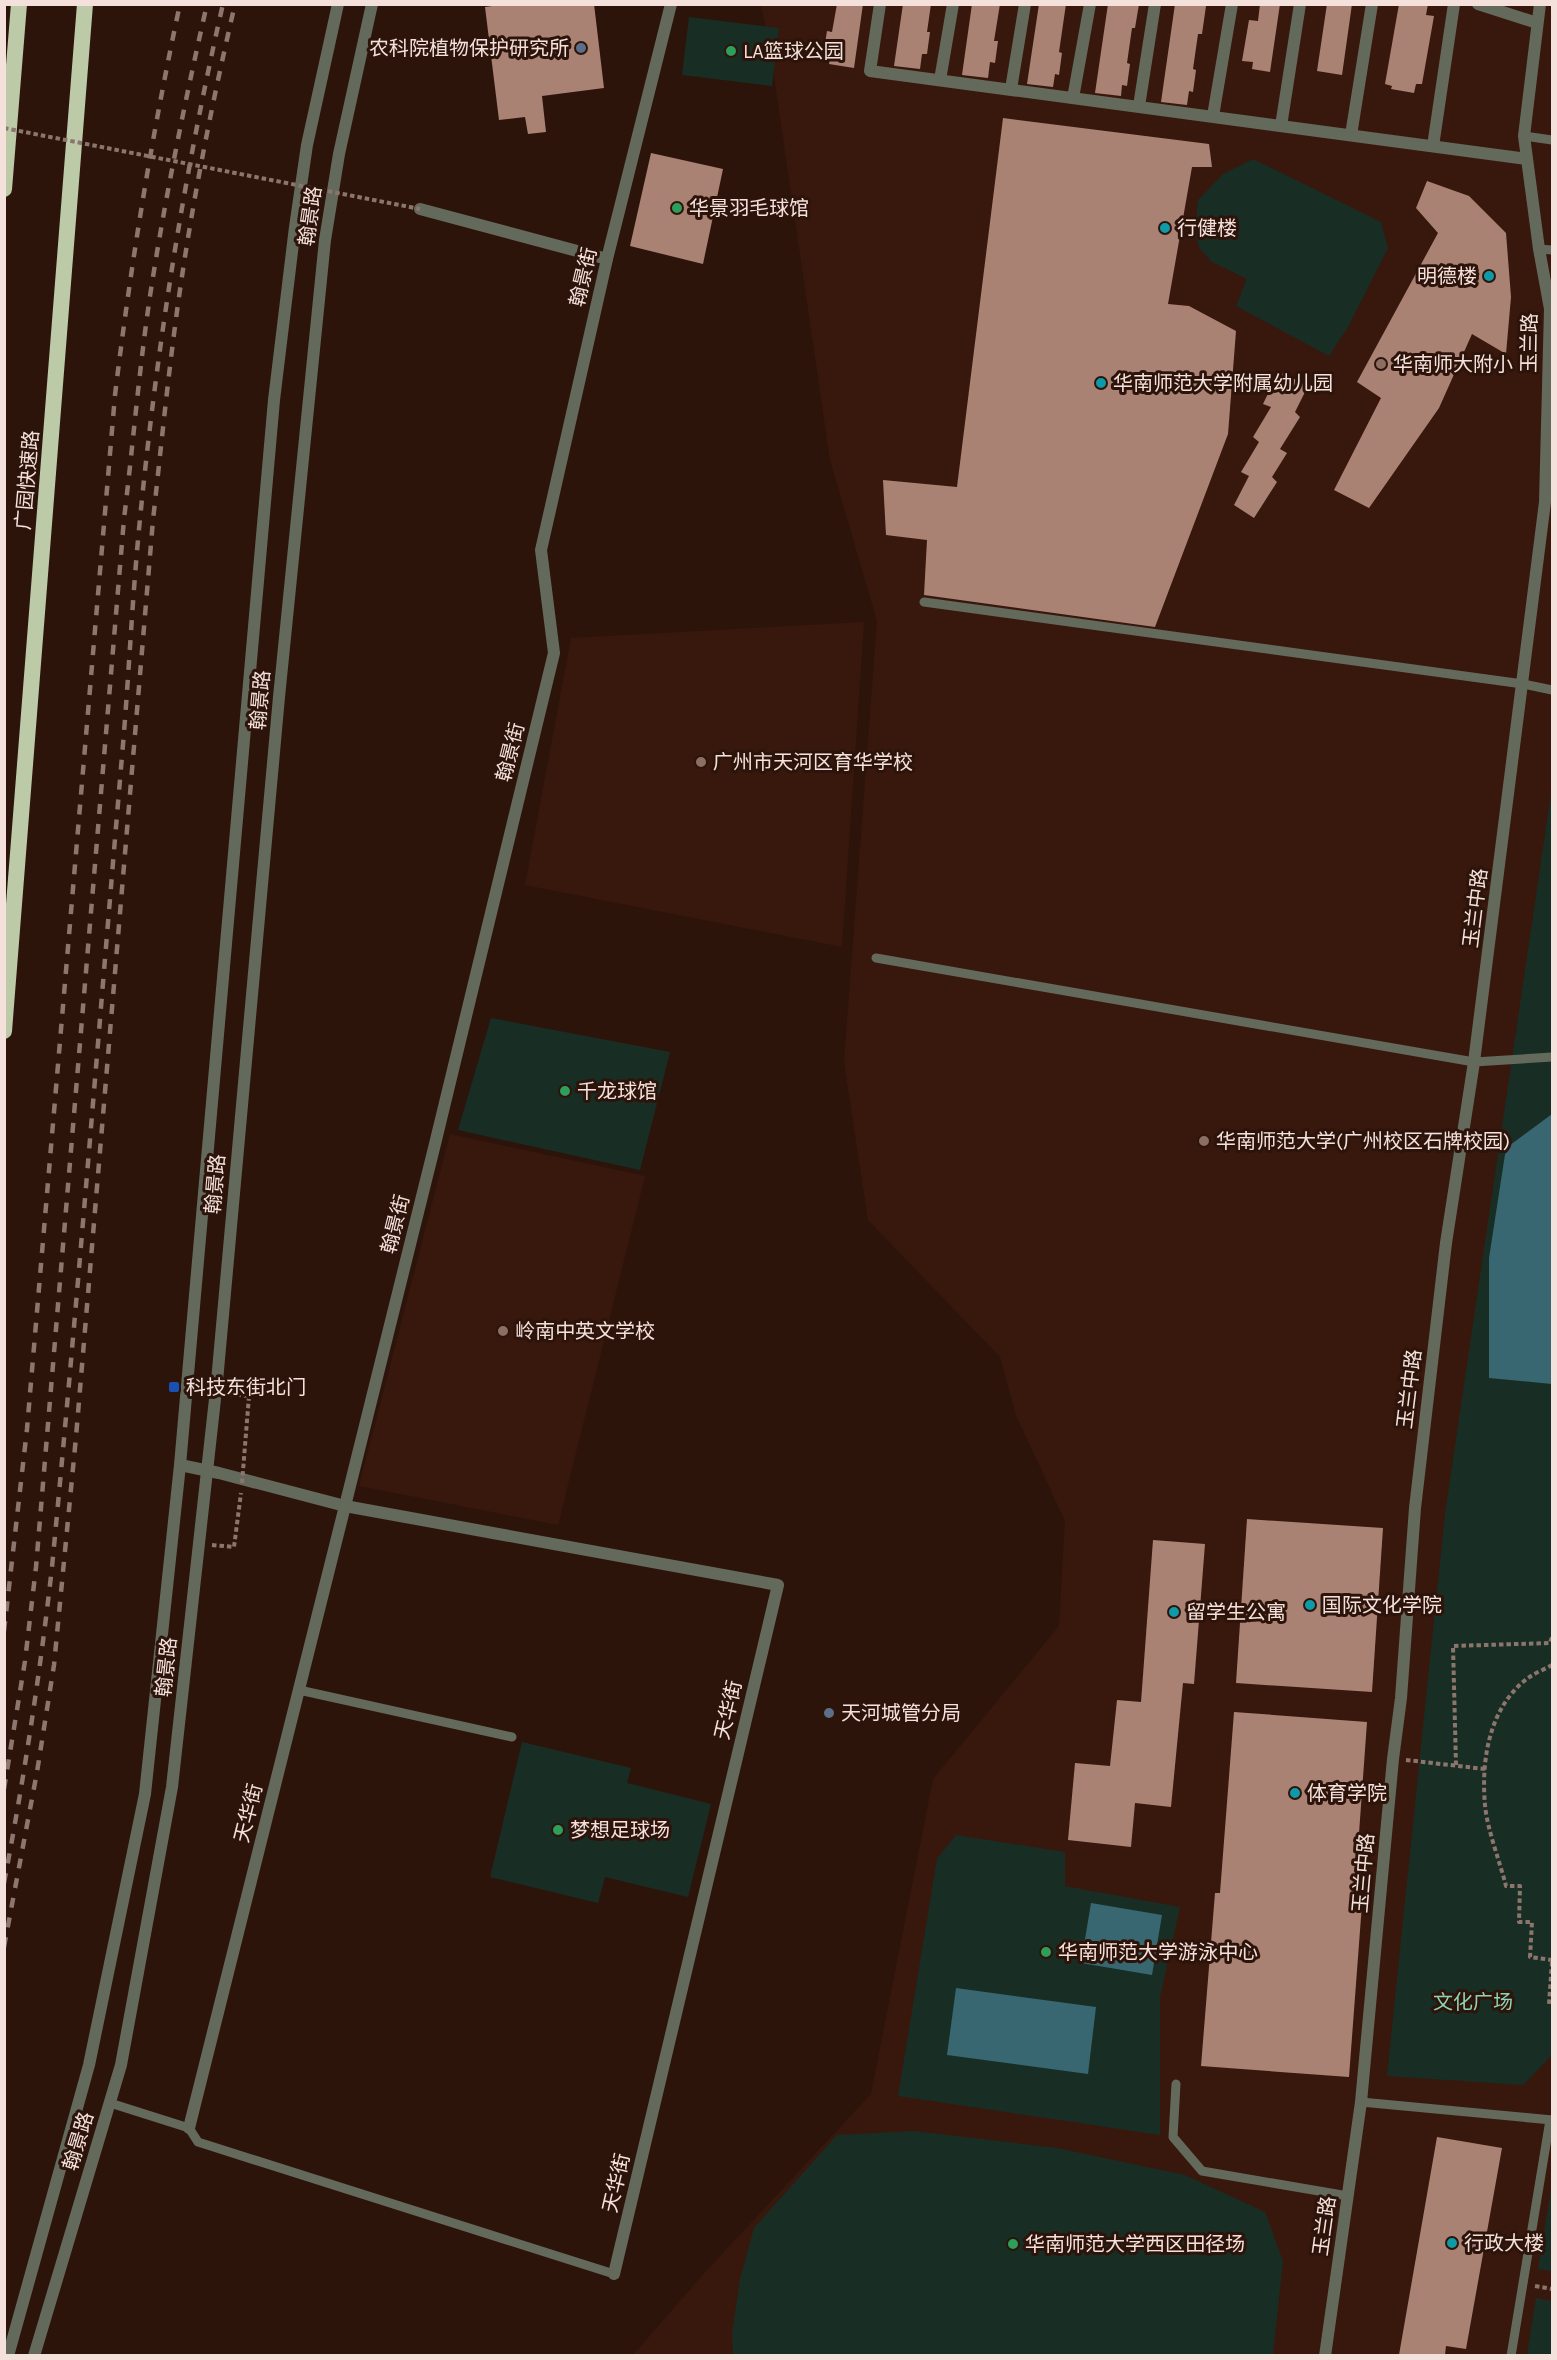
<svg xmlns="http://www.w3.org/2000/svg" width="1557" height="2360" font-family="Karla,'Noto Sans SC',sans-serif">
<style>
.built{fill:#38180c}
.green{fill:#182e25}
.water{fill:#386771}
.building{fill:#aa8274}
.lines{fill:none;stroke-linecap:round;stroke-linejoin:round}
.path{stroke:#8b756d;stroke-width:4;stroke-dasharray:4.5 3;stroke-linecap:butt}
.service{stroke:#646a5b;stroke-width:9}
.minor{stroke:#646a5b;stroke-width:12}
.tertiary{stroke:#646a5b;stroke-width:12}
.trunk{stroke:#bccaa8;stroke-width:16}
.rail{stroke:#8c766e;stroke-width:4.5;stroke-dasharray:10 10;stroke-linecap:butt}
.path-bridge{stroke:#8b756d;stroke-width:4;stroke-dasharray:4.5 3;stroke-linecap:butt}
.service-dot{fill:#5c6f8a;stroke:#2d140b;stroke-width:2}
.leisure-dot{fill:#2e9e5b;stroke:#2d140b;stroke-width:2}
.culture-dot{fill:#0f9aa8;stroke:#2d140b;stroke-width:2}
.education-dot{fill:#8d6e63;stroke:#2d140b;stroke-width:2}
.transit-dot{fill:#1a4fb4;stroke:#2d140b;stroke-width:2}
.labels{text-anchor:middle;stroke-width:6;stroke-linejoin:round;paint-order:stroke}
.poi-label{font-size:20px;fill:#f4e1db;stroke:#2d140b;text-anchor:start}
.street-label{font-size:20px;fill:#f4e1db;stroke:#2d140b}
.park-label{font-size:20px;fill:#8dd3b4;stroke:#2d140b}
</style>
<rect width="100%" height="100%" fill="#2d140b"/>
<g class="built">
<polygon points="761,5 1552,5 1552,2355 632,2356 708,2269 871,2094 933,1779 1059,1626 1065,1521 1016,1415 1000,1357 868,1220 844,1062 877,621 830,460 770,48"/>
<polygon points="864,622 842,947 525,885 571,638"/>
<polygon points="450,1134 645,1176 558,1525 359,1486"/>
</g>
<g class="green">
<polygon points="689,17 779,28 772,86 682,75"/>
<polygon points="1253,159 1381,222 1388,248 1348,327 1329,356 1236,306 1247,279 1212,262 1200,249 1195,234 1198,200 1223,174"/>
<polygon points="1552,787 1552,2055 1523,2085 1387,2076 1445,1514"/>
<polygon points="491,1018 670,1052 640,1170 458,1130"/>
<polygon points="522,1742 631,1768 627,1783 711,1804 688,1897 605,1877 598,1903 490,1877"/>
<polygon points="956,1835 1065,1852 1065,1886 1180,1907 1160,1997 1160,2135 898,2096 937,1859"/>
<polygon points="914,2131 1057,2148 1185,2175 1265,2212 1283,2261 1273,2355 733,2355 732,2334 740,2279 754,2228 837,2135"/>
<polygon points="1552,2183 1552,2271 1538,2269"/>
<polygon points="1536,2298 1552,2301 1552,2355 1527,2355"/>
</g>
<g class="water">
<polygon points="1552,1114 1552,1384 1489,1378 1489,1258 1506,1148"/>
<polygon points="1091,1903 1162,1915 1152,1975 1081,1963"/>
<polygon points="956,1988 1096,2007 1088,2074 947,2055"/>
</g>
<g class="building">
<polygon points="507,4 594,4 604,88 542,96 546,132 528,134 525,117 499,120 485,7"/>
<polygon points="837,4 863,4 854,68 829,64 831,52 824,50 827,31 832,32"/>
<polygon points="903,4 931,4 927,32 930,32 927,54 922,54 920,69 894,66"/>
<polygon points="972,4 1000,4 994,41 998,41 995,63 990,62 988,78 962,75"/>
<polygon points="1039,4 1066,4 1059,52 1062,53 1059,75 1055,74 1053,87 1027,84"/>
<polygon points="1108,4 1139,4 1135,28 1132,28 1127,63 1130,64 1127,86 1122,85 1121,96 1095,93"/>
<polygon points="1175,4 1206,6 1202,34 1198,34 1193,69 1196,70 1193,92 1189,91 1187,105 1161,102"/>
<polygon points="1260,4 1280,4 1270,72 1252,69 1253,62 1242,61 1249,20 1258,21"/>
<polygon points="1327,4 1352,4 1342,75 1317,71"/>
<polygon points="1399,4 1428,4 1426,15 1434,16 1422,84 1416,84 1414,93 1391,89 1392,86 1385,84"/>
<polygon points="1003,118 1209,144 1212,167 1192,167 1168,304 1189,306 1236,331 1228,434 1155,627 924,595 927,540 886,535 883,480 957,487"/>
<polygon points="651,153 723,169 703,264 630,246"/>
<polygon points="1427,181 1469,196 1506,233 1511,297 1506,354 1472,334 1439,408 1369,508 1334,490 1381,398 1357,382 1438,233 1416,208"/>
<polygon points="1279,371 1308,386 1295,412 1300,417 1280,449 1287,453 1272,477 1277,482 1254,518 1234,505 1249,476 1241,472 1259,442 1253,437 1271,407 1263,404"/>
<polygon points="1247,1519 1383,1528 1372,1692 1236,1683"/>
<polygon points="1153,1540 1205,1544 1194,1684 1183,1683 1171,1807 1135,1803 1131,1847 1068,1840 1075,1763 1110,1766 1117,1700 1141,1702"/>
<polygon points="1234,1712 1367,1722 1354,1903 1362,1904 1349,2077 1201,2066 1215,1893 1220,1893"/>
<polygon points="1437,2137 1502,2148 1466,2349 1446,2346 1445,2355 1399,2355"/>
</g>
<g class="lines">
<g class="path">
<polyline points="229,1394 249,1396"/>
<polyline points="212,1545 234,1547 241,1493"/>
<path d="M 1552,1665 C 1545,1669 1535,1673 1528,1678 C 1489,1707 1481,1760 1485,1805 C 1487,1829 1500,1862 1506,1886 L 1520,1886 L 1519,1922 L 1532,1922 L 1530,1957 L 1552,1960"/>
<polyline points="1406,1760 1485,1769"/>
<polyline points="1456,1765 1453,1646 1550,1643 1552,1637"/>
<polyline points="1552,1962 1549,2004 1552,2004"/>
<polyline points="1535,2286 1552,2289"/>
</g>
<g class="service">
<polyline points="1524,136 1552,140"/>
<polyline points="1539,249 1552,250"/>
<polyline points="924,602 1523,684 1552,690"/>
<polyline points="876,958 1474,1062 1552,1057"/>
<polyline points="299,1690 512,1737"/>
<polyline points="1176,2084 1173,2137 1202,2171 1348,2196"/>
<polyline points="1361,2102 1552,2120"/>
<polyline points="110,2103 189,2128 198,2142 614,2274"/>
<polyline points="1511,2356 1550,2120"/>
</g>
<g class="minor">
<polyline points="880,4 870,71 1527,159"/>
<polyline points="1478,4 1537,23"/>
<polyline points="940,80 953,4"/>
<polyline points="1011,89 1025,4"/>
<polyline points="1073,98 1090,4"/>
<polyline points="1139,106 1155,4"/>
<polyline points="1213,116 1232,4"/>
<polyline points="1281,126 1300,4"/>
<polyline points="1351,135 1372,4"/>
<polyline points="1433,146 1454,4"/>
<polyline points="420,209 607,259"/>
<polyline points="180,1465 219,1473 345,1506 189,2128"/>
<polyline points="614,2274 778,1585 345,1506 435,1144 554,653 541,550 607,259 671,4"/>
<polyline points="1325,2356 1361,2102 1393,1759 1401,1698 1415,1508 1446,1243 1474,1062 1545,502 1550,309 1539,249 1524,136 1540,4"/>
</g>
<g class="tertiary">
<polyline points="8,2356 89,2065 145,1794 180,1465 274,400 295,227 307,145 338,4"/>
<polyline points="34,2356 121,2065 172,1787 217,1381 279,697 325,240 339,154 372,4"/>
</g>
<g class="trunk">
<polyline points="4,189 19,4"/>
<polyline points="4,1031 85,4"/>
</g>
<g class="rail">
<path d="M 4,1631 L 27,1429 L 115,395 C 131,263 152,134 180,4"/>
<path d="M 4,1789 L 25,1661 L 36,1567 L 124,519 C 133,445 139,370 150,296 C 165,198 185,101 207,4"/>
<path d="M 4,1883 C 24,1778 40,1674 52,1567 C 78,1297 99,1026 122,756 C 129,677 132,598 140,519 C 157,346 184,174 223,4"/>
<path d="M 4,1947 L 37,1772 L 54,1665 L 76,1437 L 153,520 C 161,448 168,376 178,304 C 192,203 212,103 235,4"/>
</g>
<g class="path-bridge">
<polyline points="4,128 420,209"/>
<polyline points="242,1483 249,1396"/>
</g>
</g>
<g class="service-dot">
<circle cx="581" cy="48" r="6"/>
<circle cx="829" cy="1713" r="6"/>
</g>
<g class="leisure-dot">
<circle cx="731" cy="51" r="6"/>
<circle cx="677" cy="208" r="6"/>
<circle cx="565" cy="1091" r="6"/>
<circle cx="558" cy="1830" r="6"/>
<circle cx="1046" cy="1952" r="6"/>
<circle cx="1013" cy="2244" r="6"/>
</g>
<g class="culture-dot">
<circle cx="1165" cy="228" r="6"/>
<circle cx="1489" cy="276" r="6"/>
<circle cx="1101" cy="383" r="6"/>
<circle cx="1310" cy="1605" r="6"/>
<circle cx="1174" cy="1612" r="6"/>
<circle cx="1295" cy="1793" r="6"/>
<circle cx="1452" cy="2243" r="6"/>
</g>
<g class="education-dot">
<circle cx="1381" cy="364" r="6"/>
<circle cx="701" cy="762" r="6"/>
<circle cx="1204" cy="1141" r="6"/>
<circle cx="503" cy="1331" r="6"/>
</g>
<rect class="transit-dot" x="168" y="1381" width="12" height="12" rx="3"/>
<g class="labels">
<g class="poi-label">
<text x="569" y="55" text-anchor="end">农科院植物保护研究所</text>
<text x="743" y="58">LA篮球公园</text>
<text x="689" y="215">华景羽毛球馆</text>
<text x="1177" y="235">行健楼</text>
<text x="1477" y="283" text-anchor="end">明德楼</text>
<text x="1393" y="371">华南师大附小</text>
<text x="1113" y="390">华南师范大学附属幼儿园</text>
<text x="713" y="769">广州市天河区育华学校</text>
<text x="577" y="1098">千龙球馆</text>
<text x="1216" y="1148">华南师范大学(广州校区石牌校园)</text>
<text x="515" y="1338">岭南中英文学校</text>
<text x="186" y="1394">科技东街北门</text>
<text x="1322" y="1612">国际文化学院</text>
<text x="1186" y="1619">留学生公寓</text>
<text x="841" y="1720">天河城管分局</text>
<text x="1307" y="1800">体育学院</text>
<text x="570" y="1837">梦想足球场</text>
<text x="1058" y="1959">华南师范大学游泳中心</text>
<text x="1464" y="2250">行政大楼</text>
<text x="1025" y="2251">华南师范大学西区田径场</text>
</g>
<g class="street-label">
<text transform="translate(310 216) rotate(-82)" y="7">翰景路</text>
<text transform="translate(583 277) rotate(-77)" y="7">翰景街</text>
<text transform="translate(1529 343) rotate(-89)" y="7">玉兰路</text>
<text transform="translate(27 480) rotate(-85)" y="7">广园快速路</text>
<text transform="translate(260 700) rotate(-85)" y="7">翰景路</text>
<text transform="translate(510 752) rotate(-76)" y="7">翰景街</text>
<text transform="translate(1475 908) rotate(-83)" y="7">玉兰中路</text>
<text transform="translate(215 1184) rotate(-85)" y="7">翰景路</text>
<text transform="translate(395 1224) rotate(-76)" y="7">翰景街</text>
<text transform="translate(1409 1389) rotate(-83)" y="7">玉兰中路</text>
<text transform="translate(166 1667) rotate(-84)" y="7">翰景路</text>
<text transform="translate(728 1710) rotate(-77)" y="7">天华街</text>
<text transform="translate(248 1813) rotate(-76)" y="7">天华街</text>
<text transform="translate(1363 1873) rotate(-85)" y="7">玉兰中路</text>
<text transform="translate(78 2141) rotate(-73)" y="7">翰景路</text>
<text transform="translate(616 2183) rotate(-77)" y="7">天华街</text>
<text transform="translate(1324 2226) rotate(-82)" y="7">玉兰路</text>
</g>
<g class="park-label">
<text x="1473" y="2009">文化广场</text>
</g>
</g>
<rect width="1557" height="2360" fill="none" stroke="#f4e1db" stroke-width="12"/>
</svg>
